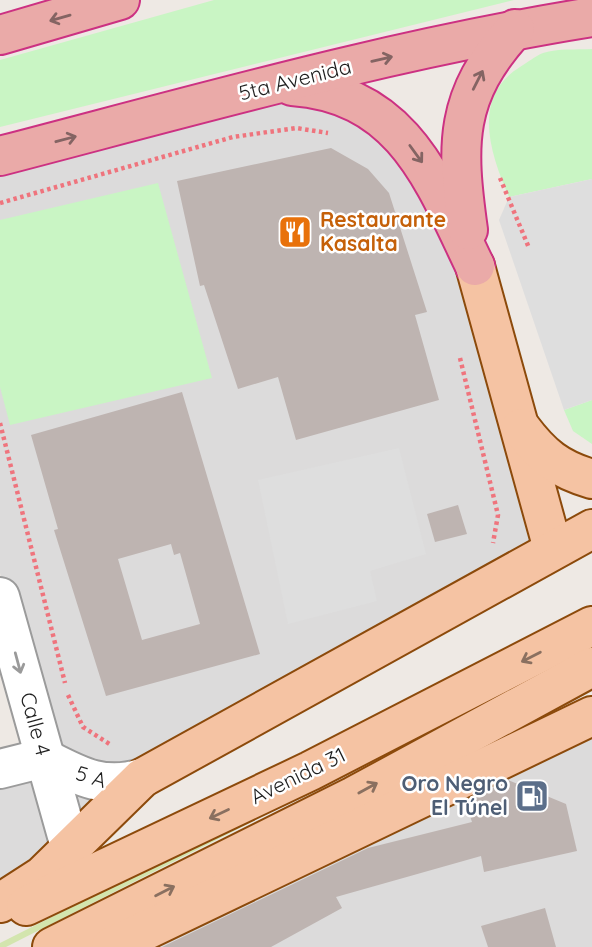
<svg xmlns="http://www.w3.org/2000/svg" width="592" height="947" font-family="Quicksand,sans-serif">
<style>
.residential{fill:#dcdbdb}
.grass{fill:#d3e5ae}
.park{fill:#c9f5c4}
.parking{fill:#dedede}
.building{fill:#beb4b1;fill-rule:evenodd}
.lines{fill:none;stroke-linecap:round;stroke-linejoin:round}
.minor-casing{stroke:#9b9b9b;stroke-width:42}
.primary-casing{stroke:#8c4a0b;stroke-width:42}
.trunk-casing{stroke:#cc3182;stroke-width:42}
.path{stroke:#ef747d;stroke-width:4.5;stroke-dasharray:3.5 3.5;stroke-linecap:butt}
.minor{stroke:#fff;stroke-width:38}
.primary{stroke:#f5c3a3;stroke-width:38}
.trunk{stroke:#eaaaa8;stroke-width:38}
.oneway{stroke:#846463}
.oneway2{stroke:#8a7060}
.oneway3{stroke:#9a9a9a}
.labels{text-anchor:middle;stroke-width:5;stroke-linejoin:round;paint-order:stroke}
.street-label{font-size:21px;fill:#1e1e1e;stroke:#fff}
.food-label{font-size:21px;font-weight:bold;fill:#c56008;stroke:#fff;text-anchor:start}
.service-label{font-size:21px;font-weight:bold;fill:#4e5e75;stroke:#fff;text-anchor:end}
</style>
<rect width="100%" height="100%" fill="#eee9e4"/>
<g class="residential">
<polygon points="273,84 414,148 553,549 142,778 0,903 0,769 44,758 0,573 0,156"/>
<polygon points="592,731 592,947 111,947"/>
</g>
<polygon class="grass" points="558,663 558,666 6,947 0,947 0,943"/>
<g class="park">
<polygon points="214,0 514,0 0,127 0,60"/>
<path d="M 592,49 L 592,179 L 509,197 C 490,153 471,97 520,67 C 527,63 535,56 543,53 C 558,48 577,50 592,49 Z"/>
<polygon points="158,183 212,378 10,425 0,387 0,220"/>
<polygon points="592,400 592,444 573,431 564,410"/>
</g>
<g class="parking">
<polygon points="592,179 592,400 564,410 499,220 509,197"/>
<polygon points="399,448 426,554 370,571 377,601 288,624 258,480"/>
</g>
<g class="building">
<polygon points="331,148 368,169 389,193 427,312 415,315 439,400 296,440 278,377 238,389 204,285 200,286 177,181"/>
<path d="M 182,392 L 260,654 L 106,696 L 54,530 L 58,529 L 31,435 ZM 171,544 L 174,555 L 180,553 L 200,624 L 142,640 L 118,559 Z"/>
<polygon points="458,505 467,534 435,542 427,514"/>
<polygon points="508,780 566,804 577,851 484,872 481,856 336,897 342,908 271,947 162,947 368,848 472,822 465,801"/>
<polygon points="545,908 556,947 488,947 481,926"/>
</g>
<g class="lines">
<defs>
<g id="minor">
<polyline points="0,597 71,850"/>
<path d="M 0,769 L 44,758 C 79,776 103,790 142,778"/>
</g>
<g id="primary">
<polyline points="475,266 553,549"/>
<path d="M 521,428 C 542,456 558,469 592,479"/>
<polyline points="0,903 42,876 142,778 592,529"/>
<polyline points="26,906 310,771 592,626"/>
<polyline points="52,947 354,796 592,667"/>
<polyline points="111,947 592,716"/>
</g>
<g id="trunk">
<polyline points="0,35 120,0"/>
<path d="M 292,86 C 403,94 433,179 475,266"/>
<path d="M 0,156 C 196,105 392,49 592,17"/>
<path d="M 468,230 C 456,144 454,96 515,29"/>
</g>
</defs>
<use href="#minor" class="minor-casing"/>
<use href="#primary" class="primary-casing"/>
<use href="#trunk" class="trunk-casing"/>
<g class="path">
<polyline points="500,178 529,248"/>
<polyline points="0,203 233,137 296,128 328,133"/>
<polyline points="460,358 498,515 493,543"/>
<polyline points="0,423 65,683"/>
<polyline points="68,695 83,727 111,745"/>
</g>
<use href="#minor" class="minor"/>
<use href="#primary" class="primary"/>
<use href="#trunk" class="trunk"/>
</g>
<defs><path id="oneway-shaft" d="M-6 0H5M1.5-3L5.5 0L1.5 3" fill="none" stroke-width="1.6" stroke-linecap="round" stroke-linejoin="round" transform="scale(1.75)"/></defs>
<g class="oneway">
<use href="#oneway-shaft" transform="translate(60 18) rotate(164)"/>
<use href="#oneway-shaft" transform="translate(382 59) rotate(-13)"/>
<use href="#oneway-shaft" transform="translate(478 80) rotate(-63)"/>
<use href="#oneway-shaft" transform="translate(66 139) rotate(-15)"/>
<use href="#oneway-shaft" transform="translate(416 154) rotate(54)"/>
</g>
<g class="oneway2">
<use href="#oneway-shaft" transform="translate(531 657) rotate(153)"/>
<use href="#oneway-shaft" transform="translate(368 788) rotate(-29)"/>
<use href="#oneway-shaft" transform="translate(219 814) rotate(155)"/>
<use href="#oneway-shaft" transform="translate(165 891) rotate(-27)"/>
</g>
<use class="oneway3" href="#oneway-shaft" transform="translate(18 663) rotate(75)"/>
<defs>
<symbol id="restaurant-square" viewBox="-11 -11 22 22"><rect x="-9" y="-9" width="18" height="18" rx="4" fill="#e8710a" stroke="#fff"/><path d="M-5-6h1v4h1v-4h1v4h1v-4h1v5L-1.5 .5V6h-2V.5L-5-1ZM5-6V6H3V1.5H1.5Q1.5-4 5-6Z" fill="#fff"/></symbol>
<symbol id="fuel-square" viewBox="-11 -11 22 22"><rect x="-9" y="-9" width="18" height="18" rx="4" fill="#5c6f8a" stroke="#fff"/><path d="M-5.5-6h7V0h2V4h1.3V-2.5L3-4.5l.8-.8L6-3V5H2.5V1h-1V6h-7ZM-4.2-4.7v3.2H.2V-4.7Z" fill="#fff"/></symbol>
</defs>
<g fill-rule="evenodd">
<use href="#restaurant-square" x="276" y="213" width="38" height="38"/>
<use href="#fuel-square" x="513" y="777" width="38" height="38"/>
</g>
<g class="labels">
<g class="street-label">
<text transform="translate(295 80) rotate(-14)" y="7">5ta Avenida</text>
<text transform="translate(35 724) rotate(75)" y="7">Calle 4</text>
<text transform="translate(298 776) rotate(-26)" y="7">Avenida 31</text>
<text transform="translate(91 777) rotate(17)" y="7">5 A</text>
</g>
<g class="food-label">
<text x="320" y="227">Restaurante<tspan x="320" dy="24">Kasalta</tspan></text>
</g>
<g class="service-label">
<text x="508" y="791">Oro Negro<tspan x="508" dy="24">El Túnel</tspan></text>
</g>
</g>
</svg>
